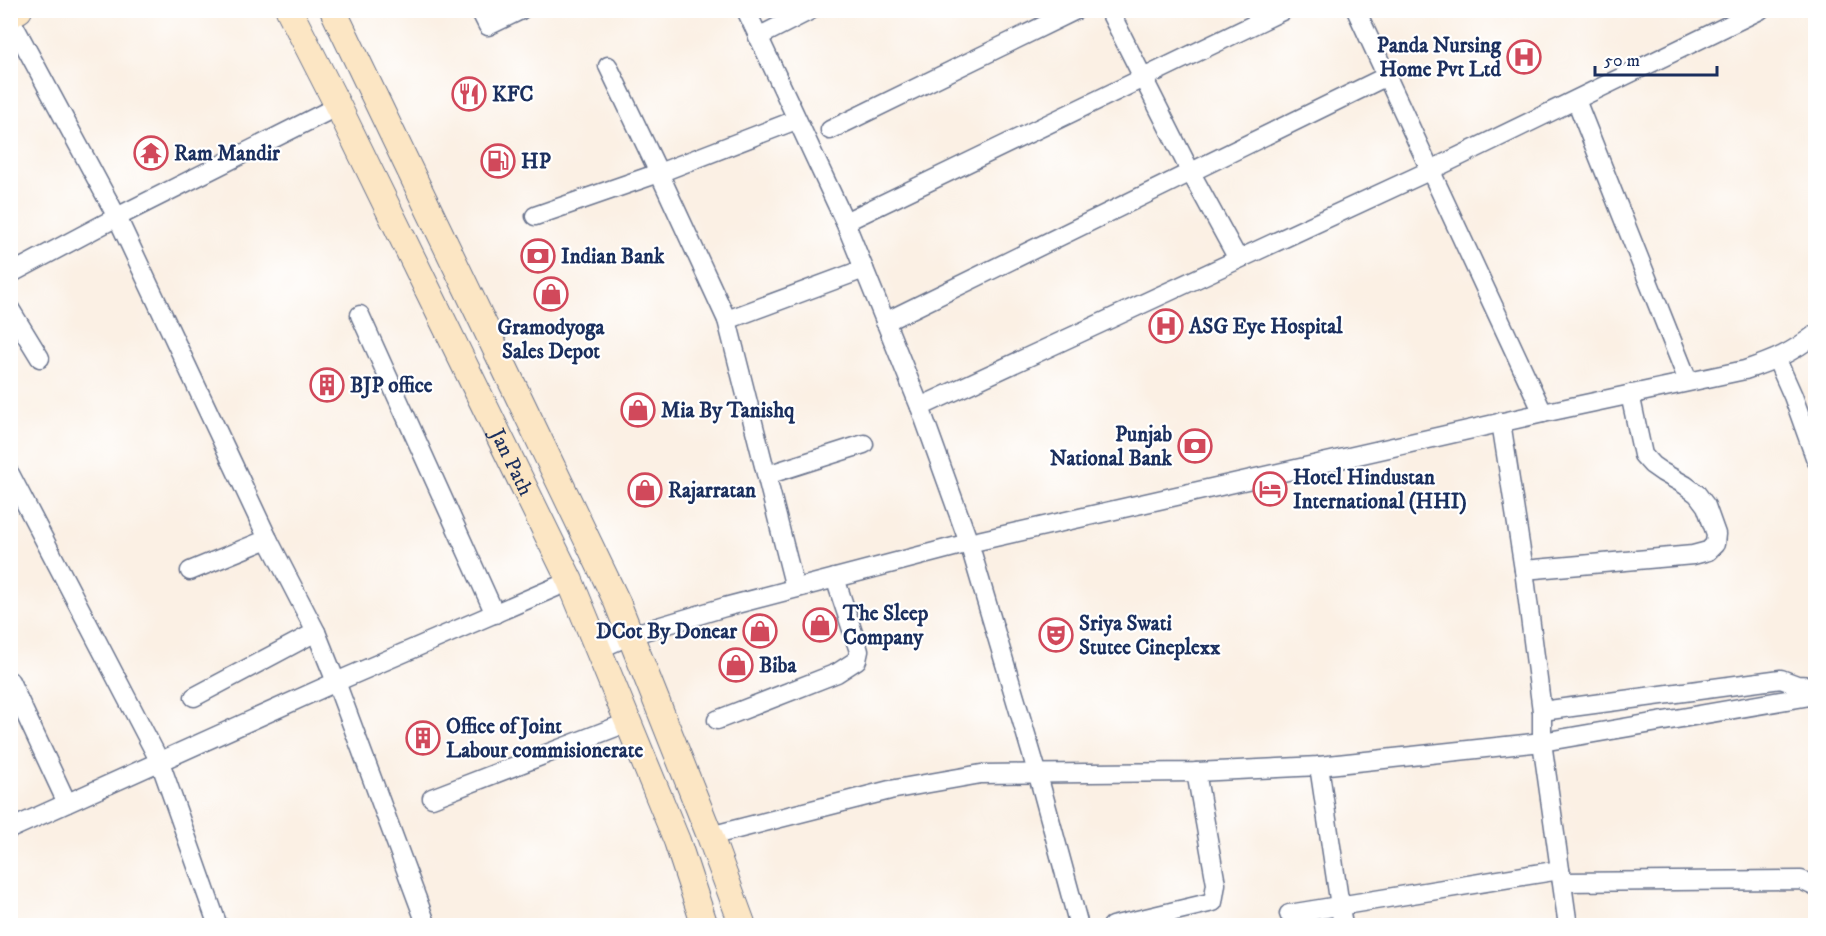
<svg xmlns="http://www.w3.org/2000/svg" width="1826" height="936" font-family="'IM FELL DW Pica',serif">
<style>
.lines{fill:none;stroke-linecap:round;stroke-linejoin:round}
.minor-casing{stroke:#69738d;stroke-width:21}
.secondary-casing{stroke:#69738d;stroke-width:28}
.minor{stroke:#fff;stroke-width:18}
.secondary{stroke:#fce6c4;stroke-width:26}
.labels{text-anchor:middle;stroke-width:4.5;stroke-linejoin:round;paint-order:stroke}
.poi-label{font-size:21px;font-weight:bold;fill:#1b2f5e;stroke:#fff;text-anchor:start}
.street-label{font-size:21px;fill:#1b2f5e;stroke:#fff}
</style>
<rect width="100%" height="100%" fill="#fff"/>
<filter id="ink" filterUnits="userSpaceOnUse"><feTurbulence type="fractalNoise" baseFrequency=".0167" numOctaves="2"/><feDisplacementMap in="SourceGraphic" scale="12" xChannelSelector="R" yChannelSelector="G"/><feConvolveMatrix kernelMatrix="1 2 1 2 8 2 1 2 1" color-interpolation-filters="sRGB"/></filter>
<filter id="wash" filterUnits="userSpaceOnUse"><feTurbulence type="fractalNoise" baseFrequency=".008" numOctaves="4" result="noise"/><feDisplacementMap in="SourceGraphic" scale="24" xChannelSelector="R" yChannelSelector="G"/><feGaussianBlur stdDeviation="1.35" result="paint"/><feColorMatrix in="noise" values="0 0 0 0 0 0 0 0 0 0 0 0 0 0 0 0 0 1.4 0 .05"/><feComposite in="paint" operator="in"/></filter>
<g filter="url(#wash)">
<rect width="100%" height="100%" fill="#fbf0e4"/>
</g>
<g filter="url(#ink)">
<g class="lines">
<defs>
<g id="minor">
<polyline points="480,10 488,26 521,10"/>
<polyline points="746,10 845,222 920,407 969,543 1038,775 1079,926"/>
<polyline points="1109,10 1191,173 1238,259"/>
<polyline points="1356,10 1543,413"/>
<polyline points="10,18 117,217 268,539 316,632 336,682 427,926"/>
<polyline points="758,37 811,10"/>
<polyline points="608,66 659,173 727,320 795,588"/>
<polyline points="1576,100 1688,381"/>
<polyline points="830,130 1076,10"/>
<polyline points="535,216 659,173 796,120"/>
<polyline points="845,222 1284,10"/>
<polyline points="10,274 117,217 338,106"/>
<polyline points="10,309 40,358"/>
<polyline points="360,315 495,614"/>
<polyline points="727,320 864,269"/>
<polyline points="885,322 1387,76"/>
<polyline points="1777,360 1793,396 1816,460"/>
<polyline points="920,407 1431,170 1760,10"/>
<polyline points="1501,422 1524,570 1542,711 1542,742 1568,926"/>
<polyline points="10,474 160,762 218,926"/>
<polyline points="767,475 864,444"/>
<polyline points="1524,570 1693,555 1708,551 1715,544 1716,534 1706,506 1697,494 1685,485 1662,472 1652,465 1643,455 1630,394"/>
<polyline points="190,571 268,539"/>
<path d="M 599,649 L 631,635 L 725,607 L 969,543 L 1543,413 L 1745,370 C 1775,360 1791,353 1816,334"/>
<polyline points="10,681 67,803"/>
<polyline points="194,697 316,632"/>
<polyline points="1542,711 1781,679 1797,685 1816,686"/>
<polyline points="717,720 837,673 857,660 859,651 835,578"/>
<polyline points="1319,766 1343,926"/>
<polyline points="432,798 629,722"/>
<polyline points="10,829 336,682 570,581"/>
<polyline points="710,836 890,790 981,774 1196,772 1319,766 1542,742 1816,695"/>
<polyline points="1562,882 1801,880 1816,887"/>
<polyline points="1289,914 1560,870"/>
<polyline points="1112,926 1213,902 1216,884 1196,772"/>
</g>
<g id="secondary">
<path id="s1" d="M 289,10 L 338,106 L 570,581 L 677,841 L 705,926"/>
<polyline points="333,10 617,602 710,836 743,926"/>
<polyline points="10,15 19,10"/>
</g>
</defs>
<use href="#minor" class="minor-casing"/>
<use href="#secondary" class="secondary-casing"/>
<use href="#minor" class="minor"/>
<use href="#secondary" class="secondary"/>
</g>
</g>
<defs>
<symbol id="hospital-ring" viewBox="-11 -11 22 22"><circle r="9.5" fill="#fff" stroke="#d1495b" stroke-width="1.5"/><path d="M-5-5h3v3.5h4V-5h3V5h-3V1.5h-4V5h-3Z" fill="#d1495b"/></symbol>
<symbol id="restaurant-ring" viewBox="-11 -11 22 22"><circle r="9.5" fill="#fff" stroke="#d1495b" stroke-width="1.5"/><path d="M-5-6h1v4h1v-4h1v4h1v-4h1v5L-1.5 .5V6h-2V.5L-5-1ZM5-6V6H3V1.5H1.5Q1.5-4 5-6Z" fill="#d1495b"/></symbol>
<symbol id="temple-ring" viewBox="-11 -11 22 22"><circle r="9.5" fill="#fff" stroke="#d1495b" stroke-width="1.5"/><path d="M0-6L5-2H3V0L6.5 2.5H4V6H1.5V3h-3V6H-4V2.5H-6.5L-3 0V-2H-5Z" fill="#d1495b"/></symbol>
<symbol id="fuel-ring" viewBox="-11 -11 22 22"><circle r="9.5" fill="#fff" stroke="#d1495b" stroke-width="1.5"/><path d="M-5.5-6h7V0h2V4h1.3V-2.5L3-4.5l.8-.8L6-3V5H2.5V1h-1V6h-7ZM-4.2-4.7v3.2H.2V-4.7Z" fill="#d1495b"/></symbol>
<symbol id="bank-ring" viewBox="-11 -11 22 22"><circle r="9.5" fill="#fff" stroke="#d1495b" stroke-width="1.5"/><path d="M-6-4H6V4H-6ZM0-2.3a2.3 2.3 0 1 0 0 4.6a2.3 2.3 0 1 0 0-4.6Z" fill="#d1495b"/></symbol>
<symbol id="shop-ring" viewBox="-11 -11 22 22"><circle r="9.5" fill="#fff" stroke="#d1495b" stroke-width="1.5"/><path d="M-5-2.5h2.3a2.7 3.5 0 0 1 5.4 0H5L5.5 6h-11ZM-1.5-2.5h3a1.5 2.3 0 0 0-3 0Z" fill="#d1495b"/></symbol>
<symbol id="building-ring" viewBox="-11 -11 22 22"><circle r="9.5" fill="#fff" stroke="#d1495b" stroke-width="1.5"/><path d="M-4-6H4V6H1V3H-1V6H-4ZM-2.5-4.3h1.7v1.8h-1.7ZM.8-4.3h1.7v1.8H.8ZM-2.5-1h1.7V.8h-1.7ZM.8-1h1.7V.8H.8Z" fill="#d1495b"/></symbol>
<symbol id="hotel-ring" viewBox="-11 -11 22 22"><circle r="9.5" fill="#fff" stroke="#d1495b" stroke-width="1.5"/><path d="M-6-4.5h1.5V1H6V5H4.5V3h-9V5H-6ZM-4 0a1.8 1.8 0 1 1 3.6 0ZM.5 0V-2.5h3Q6-2.5 6 0Z" fill="#d1495b"/></symbol>
<symbol id="theatre-ring" viewBox="-11 -11 22 22"><circle r="9.5" fill="#fff" stroke="#d1495b" stroke-width="1.5"/><path d="M-5-5.5Q0-4 5-5.5V0Q5 5 0 6Q-5 5-5 0ZM-3.3-2.5H-1v1.5H-3.3ZM1-2.5H3.3v1.5H1ZM-2.8 1Q0 5.5 2.8 1Z" fill="#d1495b"/></symbol>
</defs>
<g fill-rule="evenodd">
<use href="#hospital-ring" x="1505" y="38" width="38" height="38"/>
<use href="#restaurant-ring" x="450" y="75" width="38" height="38"/>
<use href="#temple-ring" x="132" y="134" width="38" height="38"/>
<use href="#fuel-ring" x="479" y="142" width="38" height="38"/>
<use href="#bank-ring" x="519" y="237" width="38" height="38"/>
<use href="#shop-ring" x="532" y="275" width="38" height="38"/>
<use href="#hospital-ring" x="1147" y="307" width="38" height="38"/>
<use href="#building-ring" x="308" y="366" width="38" height="38"/>
<use href="#shop-ring" x="619" y="391" width="38" height="38"/>
<use href="#bank-ring" x="1176" y="427" width="38" height="38"/>
<use href="#hotel-ring" x="1251" y="470" width="38" height="38"/>
<use href="#shop-ring" x="626" y="471" width="38" height="38"/>
<use href="#shop-ring" x="801" y="606" width="38" height="38"/>
<use href="#shop-ring" x="741" y="612" width="38" height="38"/>
<use href="#theatre-ring" x="1037" y="616" width="38" height="38"/>
<use href="#shop-ring" x="717" y="646" width="38" height="38"/>
<use href="#building-ring" x="404" y="719" width="38" height="38"/>
</g>
<g class="labels">
<g class="poi-label">
<text x="1501" y="52" text-anchor="end">Panda Nursing<tspan x="1501" dy="24">Home Pvt Ltd</tspan></text>
<text x="492" y="101">KFC</text>
<text x="174" y="160">Ram Mandir</text>
<text x="521" y="168">HP</text>
<text x="561" y="263">Indian Bank</text>
<text x="1189" y="333">ASG Eye Hospital</text>
<text x="551" y="334" text-anchor="middle">Gramodyoga<tspan x="551" dy="24">Sales Depot</tspan></text>
<text x="350" y="392">BJP office</text>
<text x="661" y="417">Mia By Tanishq</text>
<text x="1172" y="441" text-anchor="end">Punjab<tspan x="1172" dy="24">National Bank</tspan></text>
<text x="1293" y="484">Hotel Hindustan<tspan x="1293" dy="24">International (HHI)</tspan></text>
<text x="668" y="497">Rajarratan</text>
<text x="843" y="620">The Sleep<tspan x="843" dy="24">Company</tspan></text>
<text x="1079" y="630">Sriya Swati<tspan x="1079" dy="24">Stutee Cineplexx</tspan></text>
<text x="737" y="638" text-anchor="end">DCot By Donear</text>
<text x="759" y="672">Biba</text>
<text x="446" y="733">Office of Joint<tspan x="446" dy="24">Labour commisionerate</tspan></text>
</g>
<g class="street-label">
<text dy="7" stroke="none"><textPath href="#s1" startOffset="504">Jan Path</textPath></text>
</g>
</g>
<rect width="1826" height="936" fill="none" stroke="#fff" stroke-width="36"/>
<path d="M1595 66v9h122v-9" fill="none" stroke="#1b2f5e" stroke-width="3"/>
<text x="1604" y="66" font-size="18" fill="#1b2f5e" stroke="#ffffff" stroke-width="4.5" paint-order="stroke">50 m</text>
</svg>
